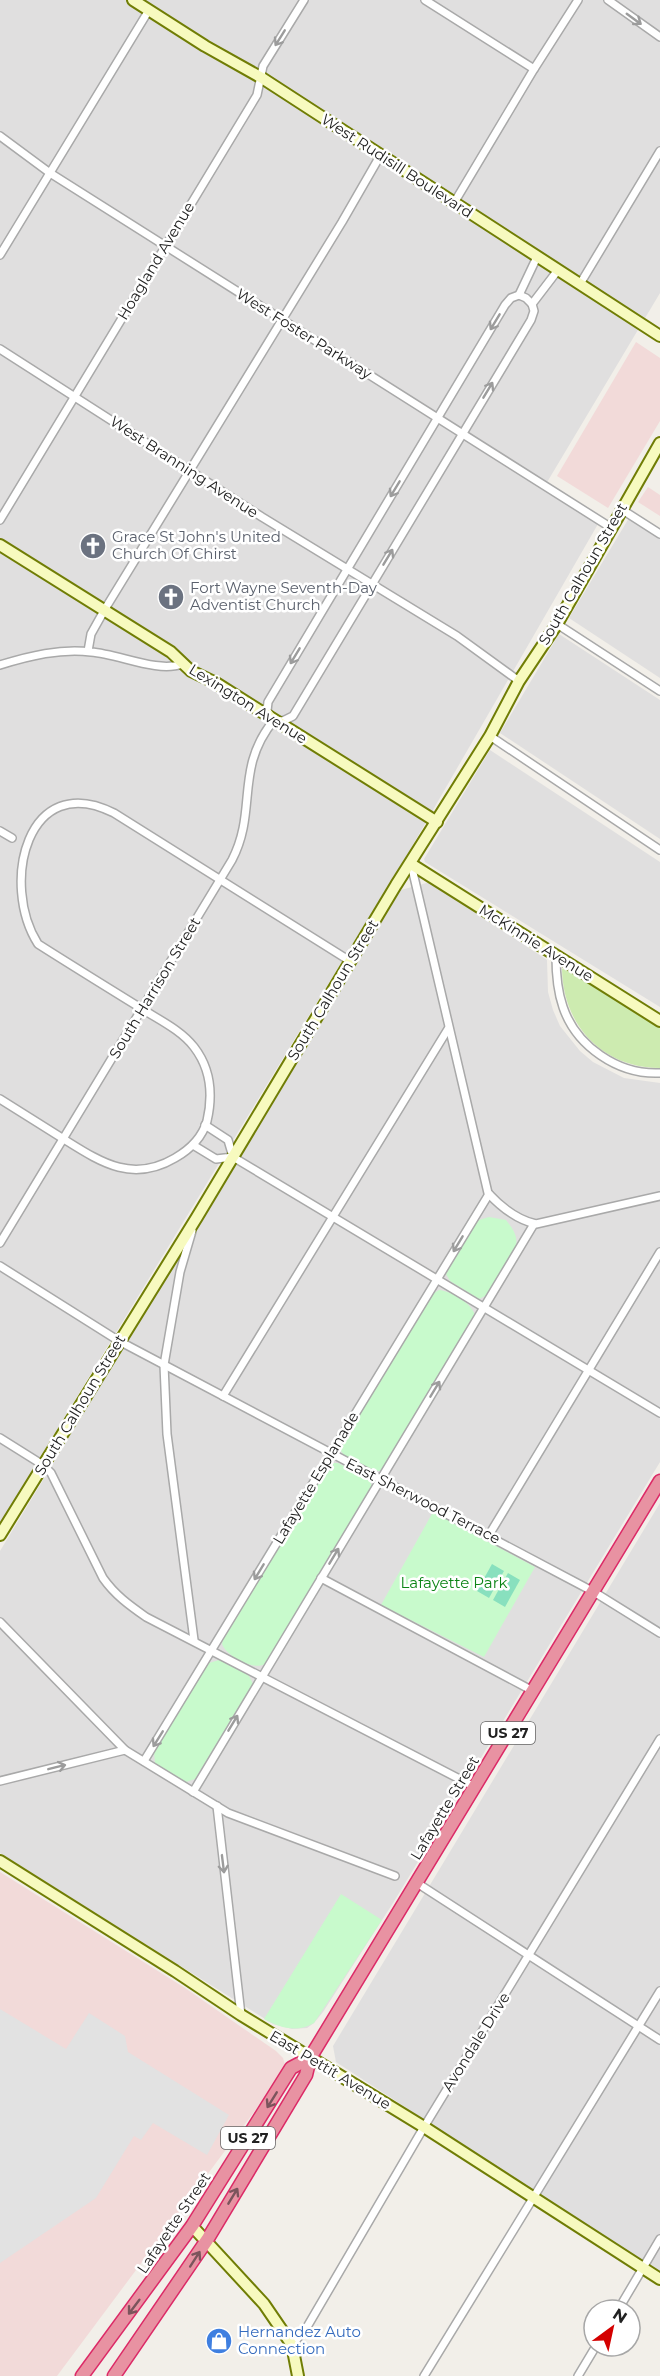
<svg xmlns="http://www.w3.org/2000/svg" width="660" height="2376" font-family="Montserrat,sans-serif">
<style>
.residential{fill:#e0dfdf}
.commercial{fill:#f2dad9}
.grass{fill:#cdebb0}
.park{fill:#c8facc}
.pitch{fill:#88e0be}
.parking{fill:#e2e2e2}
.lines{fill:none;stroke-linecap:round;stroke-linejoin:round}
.street-casing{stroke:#a9a9a9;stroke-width:10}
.secondary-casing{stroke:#707d05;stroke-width:14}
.highway-casing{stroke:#dc2a67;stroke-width:15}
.street{stroke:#fff;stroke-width:7}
.secondary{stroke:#f7fabf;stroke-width:10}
.highway{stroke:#e892a2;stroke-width:12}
.oneway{stroke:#9c9c9c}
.oneway2{stroke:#7b545c}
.labels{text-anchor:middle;stroke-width:5;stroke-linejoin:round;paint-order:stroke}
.shield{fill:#fff;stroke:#646464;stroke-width:1.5}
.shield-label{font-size:14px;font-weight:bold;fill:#222}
.street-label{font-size:15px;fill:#222;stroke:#fff}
.worship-label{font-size:15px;fill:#5b616d;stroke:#fff;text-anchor:start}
.park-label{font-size:15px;fill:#0c8416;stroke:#fff}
.shop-label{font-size:15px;fill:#366cbe;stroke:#fff;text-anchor:start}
</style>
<rect width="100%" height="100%" fill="#f2efe9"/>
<g class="residential">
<polygon points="0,0 660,0 660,293 543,489 598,524 411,848 0,1523"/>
<polygon points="629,518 660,539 660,678 569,618"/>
<polygon points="559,634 660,700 660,839 500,733"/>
<polygon points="490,750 660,862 660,1007 425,862 424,859"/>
<polygon points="430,882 547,960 548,992 553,1010 560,1026 580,1051 593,1062 624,1078 660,1083 660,1462 393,1903 323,2012 314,2023 307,2028 292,2029 273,2024 0,1853 0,1551 401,890"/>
<polygon points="660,1503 660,2273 336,2062 333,2046"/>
</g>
<g class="commercial">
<polygon points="636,342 660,358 660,421 608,508 557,476"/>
<polygon points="648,487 660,495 660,516 638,502"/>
<polygon points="0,1872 185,1988 276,2051 283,2058 285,2065 283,2073 57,2376 0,2376"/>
</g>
<path class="grass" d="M 566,967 L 660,1027 L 660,1068 C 603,1068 563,1026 562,969 Z"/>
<g class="park">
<path d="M 489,1217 L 506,1220 C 514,1230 519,1238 515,1250 L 487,1295 L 479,1299 L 450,1281 L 446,1274 L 474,1226 L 479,1220 Z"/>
<path d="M 439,1290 C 451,1291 473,1304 475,1316 L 385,1465 L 380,1471 L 375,1471 L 344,1455 L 341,1451 L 341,1445 L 431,1295 Z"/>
<path d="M 334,1463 L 338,1463 L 369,1479 L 372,1486 L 370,1491 L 265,1664 C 254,1671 226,1656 222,1644 L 223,1640 L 328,1466 Z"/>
<polygon points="433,1512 535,1567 484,1657 381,1605"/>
<polygon points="219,1660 248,1674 253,1684 195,1779 186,1782 155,1763 154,1751 209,1663"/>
<path d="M 341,1894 L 382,1920 L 314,2023 C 297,2033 280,2028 264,2019 Z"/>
</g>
<g class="pitch">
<polygon points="492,1564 504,1571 489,1598 477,1591"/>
<polygon points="508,1573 520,1580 505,1607 493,1600"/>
</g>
<polygon class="parking" points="0,2009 66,2049 89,2013 125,2036 128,2052 229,2115 207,2155 153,2123 141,2140 134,2136 96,2198 0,2263"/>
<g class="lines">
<defs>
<g id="street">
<polyline points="425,0 534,69"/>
<polyline points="608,0 660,37"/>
<polyline points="0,136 50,173 610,527"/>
<polyline points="454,203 534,69 578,0"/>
<polyline points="0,255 149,10"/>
<polyline points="537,257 519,295 511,298 505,305 268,702 267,711 274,720 283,721 293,716 531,320 534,311 532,304 558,270"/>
<polyline points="580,284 660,151"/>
<polyline points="519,295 526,298 532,304"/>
<polyline points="0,349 262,517 457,636 519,681"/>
<polyline points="621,509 660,534"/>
<polyline points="0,520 257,95 263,66 304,0"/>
<polyline points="557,624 660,691"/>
<polyline points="88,651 91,634 105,609 342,222 380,156"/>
<path d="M 0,665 C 29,656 61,648 91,652 C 119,654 157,673 182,664"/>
<polyline points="490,736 660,850"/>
<polyline points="0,831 12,838"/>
<path d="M 411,864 L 488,1193 C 501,1207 517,1220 536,1224 L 660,1196"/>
<path d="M 556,956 C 556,973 557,990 563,1007 C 576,1046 618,1075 660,1073"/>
<path d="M 0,1099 C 21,1112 41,1125 62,1138 C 99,1161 131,1184 175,1158 C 189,1150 202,1138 207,1121 C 213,1095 211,1069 194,1047 C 180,1029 157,1019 139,1007 C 105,986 71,965 38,944 C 0,884 27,769 114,813 L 350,961"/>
<polyline points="205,1125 228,1140 233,1157"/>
<polyline points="193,1145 216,1159 233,1157"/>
<polyline points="233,1157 660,1413"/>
<polyline points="192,1231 180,1272 164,1365 167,1434 194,1640"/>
<path d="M 0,1243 L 232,860 C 258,810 234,769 274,720"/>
<polyline points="0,1266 119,1341 594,1592 660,1633"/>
<polyline points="223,1396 448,1029"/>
<path d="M 0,1438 L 43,1465 L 51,1473 L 103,1578 C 115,1595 129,1605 146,1617 L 475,1787"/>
<polyline points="489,1535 660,1252"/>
<polyline points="321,1578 533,1691"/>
<polyline points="0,1622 125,1750 228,1813 395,1876"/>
<polyline points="144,1761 489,1194"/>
<polyline points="0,1781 125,1750"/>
<polyline points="193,1792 534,1224"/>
<polyline points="217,1806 241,2015"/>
<polyline points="417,1883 660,2040"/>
<polyline points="618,2310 660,2239"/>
<polyline points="292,2345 307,2327 424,2127 660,1739"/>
<polyline points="424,2376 660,1991"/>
<polyline points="578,2376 596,2346"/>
</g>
<g id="secondary">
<polyline points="133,0 205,46 262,78 660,336"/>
<polyline points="0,545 171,652 191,671 216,683 437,822"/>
<polyline points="411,864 660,1021"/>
<polyline points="0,1535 197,1217 396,885 490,736 519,681 557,624 660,443"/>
<polyline points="0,1861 175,1971 241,2015 424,2127 660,2279"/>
<polyline points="192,2226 264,2304 292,2345 298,2376"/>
</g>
<g id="highway">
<polyline points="82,2376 192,2226 291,2068 310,2058"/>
<polyline points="114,2376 207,2240 306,2075 310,2058 660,1481"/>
</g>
</defs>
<use href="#street" class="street-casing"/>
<use href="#secondary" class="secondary-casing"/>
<use href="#highway" class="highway-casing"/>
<use href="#street" class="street"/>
<use href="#secondary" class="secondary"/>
<use href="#highway" class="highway"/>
</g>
<defs><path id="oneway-shaft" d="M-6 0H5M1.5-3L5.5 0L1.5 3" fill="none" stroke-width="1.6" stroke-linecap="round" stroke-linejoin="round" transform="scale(1.5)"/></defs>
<g class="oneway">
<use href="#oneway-shaft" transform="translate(634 19) rotate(36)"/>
<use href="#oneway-shaft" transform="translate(280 38) rotate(122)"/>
<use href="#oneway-shaft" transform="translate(495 322) rotate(121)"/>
<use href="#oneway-shaft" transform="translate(488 390) rotate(-59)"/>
<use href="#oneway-shaft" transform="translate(395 489) rotate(121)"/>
<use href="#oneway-shaft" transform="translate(388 557) rotate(-59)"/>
<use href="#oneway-shaft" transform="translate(295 656) rotate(121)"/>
<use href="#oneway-shaft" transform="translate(458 1244) rotate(121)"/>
<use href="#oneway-shaft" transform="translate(435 1389) rotate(-59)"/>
<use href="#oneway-shaft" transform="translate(334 1556) rotate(-59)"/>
<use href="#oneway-shaft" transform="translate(259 1572) rotate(121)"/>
<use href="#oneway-shaft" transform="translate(233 1723) rotate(-59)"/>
<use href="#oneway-shaft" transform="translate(158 1739) rotate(122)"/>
<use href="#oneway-shaft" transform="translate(57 1767) rotate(-14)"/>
<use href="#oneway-shaft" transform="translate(223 1864) rotate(83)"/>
</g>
<g class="oneway2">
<use href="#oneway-shaft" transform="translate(272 2100) rotate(122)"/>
<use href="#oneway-shaft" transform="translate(233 2196) rotate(-59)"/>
<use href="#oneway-shaft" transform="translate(195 2259) rotate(-57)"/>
<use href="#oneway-shaft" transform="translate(134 2307) rotate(127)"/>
</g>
<defs>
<symbol id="church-disc" viewBox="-11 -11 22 22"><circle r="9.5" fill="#6b7280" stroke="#fff"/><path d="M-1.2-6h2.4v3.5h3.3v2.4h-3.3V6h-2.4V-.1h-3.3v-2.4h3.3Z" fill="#fff"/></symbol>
<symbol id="shop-disc" viewBox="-11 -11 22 22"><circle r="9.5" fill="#3f7fe0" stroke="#fff"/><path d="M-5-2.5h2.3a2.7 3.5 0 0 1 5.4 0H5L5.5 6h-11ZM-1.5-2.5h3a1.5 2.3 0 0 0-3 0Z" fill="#fff"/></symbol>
</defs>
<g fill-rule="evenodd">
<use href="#church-disc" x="78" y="531" width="30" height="30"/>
<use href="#church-disc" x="156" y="582" width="30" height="30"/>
<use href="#shop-disc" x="204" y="2326" width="30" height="30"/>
</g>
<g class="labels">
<g class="shield">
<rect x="481" y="1722" width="54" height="22" rx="4.5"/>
<rect x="221" y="2127" width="54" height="22" rx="4.5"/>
</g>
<g class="shield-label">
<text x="508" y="1738">US 27</text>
<text x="248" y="2143">US 27</text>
</g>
<g class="street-label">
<text transform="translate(397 166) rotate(33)" y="5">West Rudisill Boulevard</text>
<text transform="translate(156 261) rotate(-59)" y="5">Hoagland Avenue</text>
<text transform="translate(304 334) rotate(32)" y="5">West Foster Parkway</text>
<text transform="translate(184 467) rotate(33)" y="5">West Branning Avenue</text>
<text transform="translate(583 574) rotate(-60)" y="5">South Calhoun Street</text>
<text transform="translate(248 704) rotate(32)" y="5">Lexington Avenue</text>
<text transform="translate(536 943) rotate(32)" y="5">McKinnie Avenue</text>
<text transform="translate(155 988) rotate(-59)" y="5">South Harrison Street</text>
<text transform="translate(333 990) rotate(-59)" y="5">South Calhoun Street</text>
<text transform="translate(80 1405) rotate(-59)" y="5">South Calhoun Street</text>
<text transform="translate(316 1478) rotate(-59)" y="5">Lafayette Esplanade</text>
<text transform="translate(423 1501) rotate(27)" y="5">East Sherwood Terrace</text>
<text transform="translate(445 1808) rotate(-59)" y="5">Lafayette Street</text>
<text transform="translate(476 2042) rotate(-58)" y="5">Avondale Drive</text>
<text transform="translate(330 2070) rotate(31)" y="5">East Pettit Avenue</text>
<text transform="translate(174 2223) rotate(-56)" y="5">Lafayette Street</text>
</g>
<g class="worship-label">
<text x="112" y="542">Grace St John's United<tspan x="112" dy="17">Church Of Chirst</tspan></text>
<text x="190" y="593">Fort Wayne Seventh-Day<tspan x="190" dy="17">Adventist Church</tspan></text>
</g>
<g class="park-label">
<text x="454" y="1588">Lafayette Park</text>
</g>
<g class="shop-label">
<text x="238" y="2337">Hernandez Auto<tspan x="238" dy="17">Connection</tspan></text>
</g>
</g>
<g transform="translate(612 2328) rotate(33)"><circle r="28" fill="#ffffff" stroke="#a7a7a7" stroke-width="1.5"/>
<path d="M0-4.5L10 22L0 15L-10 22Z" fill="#d40000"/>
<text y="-9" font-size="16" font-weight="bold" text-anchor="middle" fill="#222222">N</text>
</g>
</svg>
